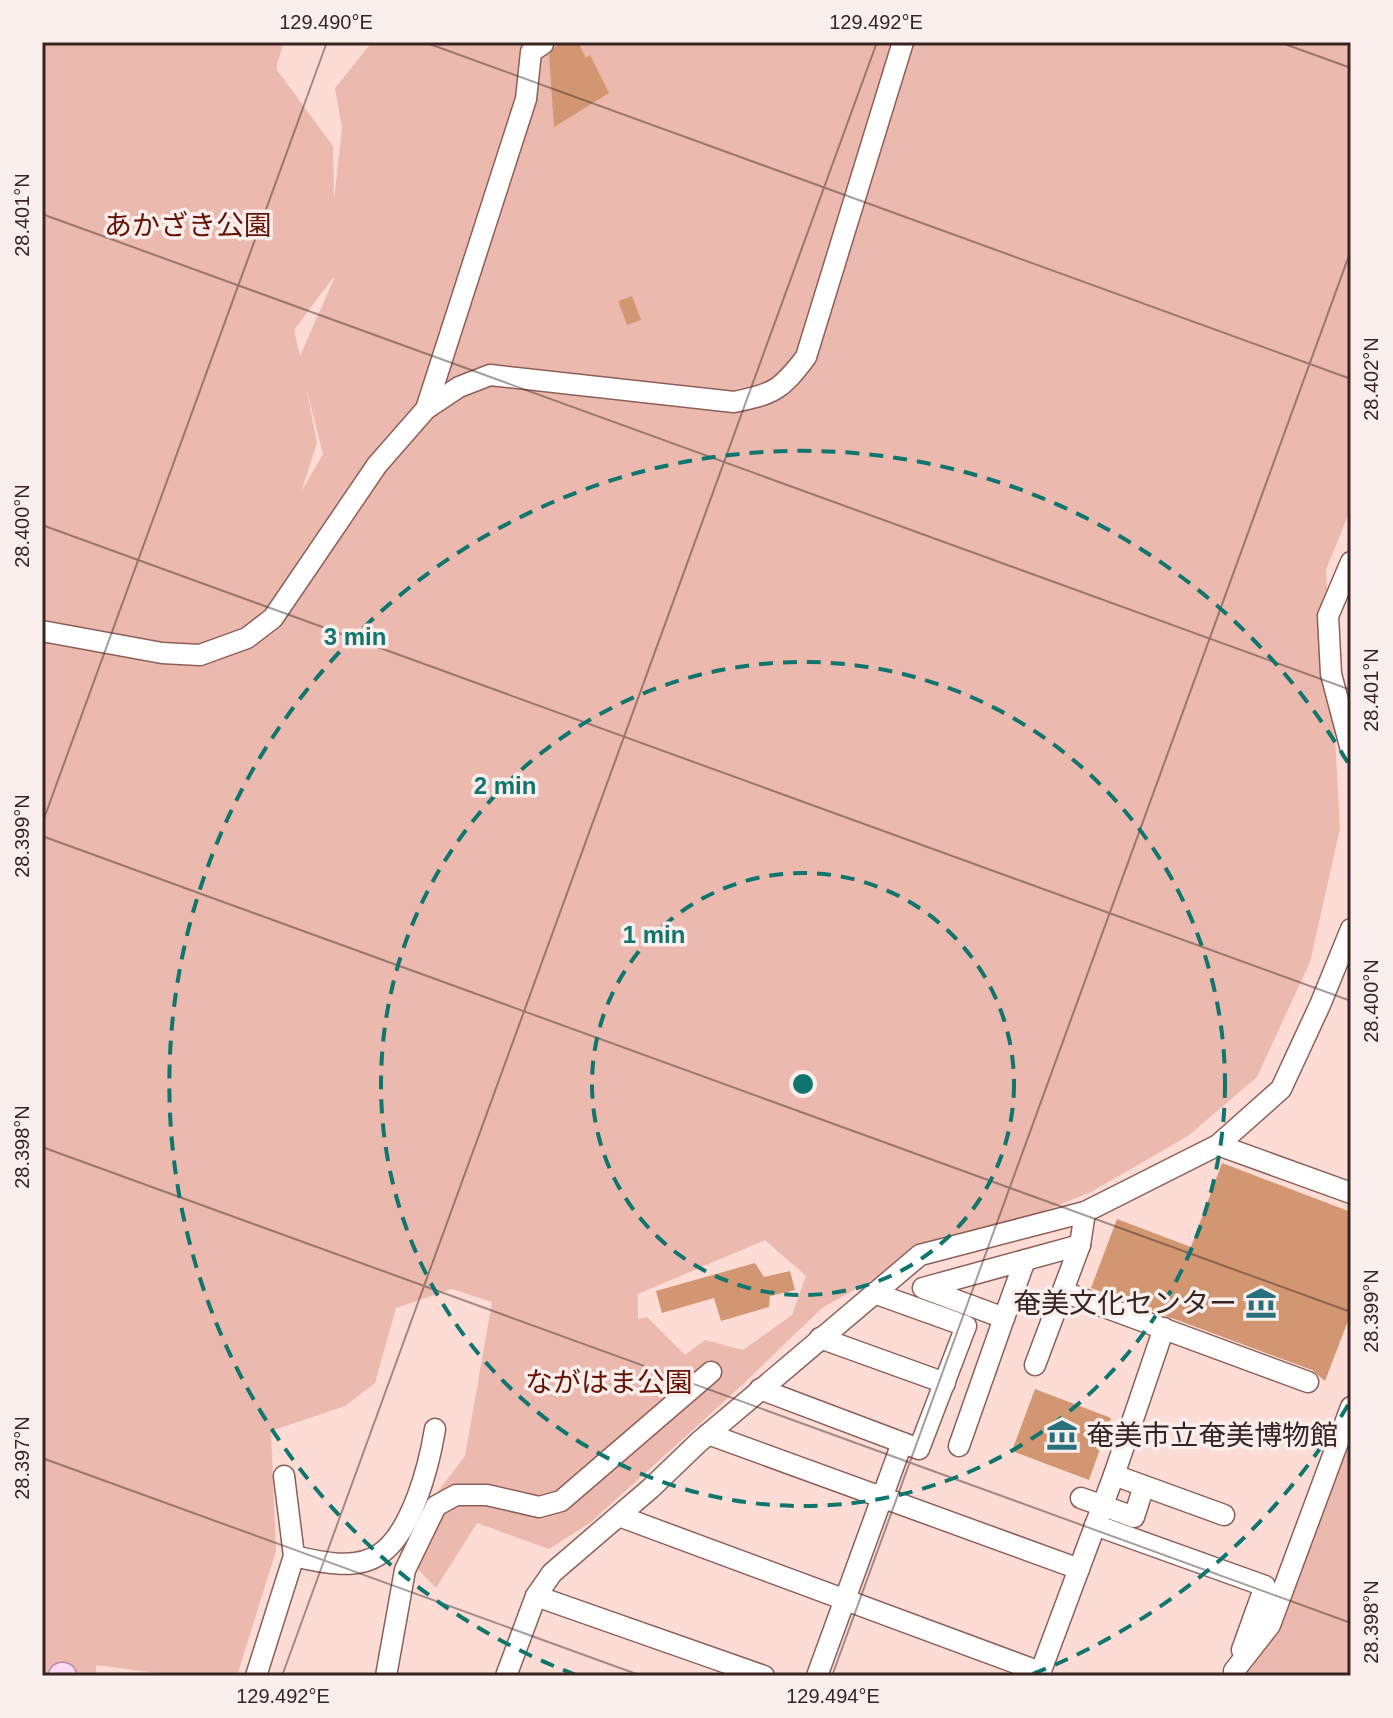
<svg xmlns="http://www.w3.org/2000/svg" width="1393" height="1718" font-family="Arial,'Noto Sans JP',sans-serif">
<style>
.green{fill:#ebb9ae;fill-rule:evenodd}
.building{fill:#d29672}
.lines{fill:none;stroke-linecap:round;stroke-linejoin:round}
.minor-casing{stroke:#8d6057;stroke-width:23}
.major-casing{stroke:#b789aa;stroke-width:29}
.minor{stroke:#fff;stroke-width:20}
.major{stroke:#fdd9f8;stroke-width:26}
.ticks{fill:none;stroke:#382521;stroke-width:2;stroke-opacity:0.45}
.ring{fill:none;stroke:#0f766e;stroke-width:4;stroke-dasharray:14 10}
.labels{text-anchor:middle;stroke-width:7;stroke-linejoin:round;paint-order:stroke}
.park-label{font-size:28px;fill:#651205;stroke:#faefec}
.poi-label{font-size:28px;fill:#382521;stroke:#faefec;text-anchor:end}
.centre{fill:#0f766e;stroke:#faefec;stroke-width:4}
.ring-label{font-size:24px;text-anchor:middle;font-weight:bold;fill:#0f766e;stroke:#faefec;stroke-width:7;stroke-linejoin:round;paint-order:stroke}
.neatline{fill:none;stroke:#382521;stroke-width:3}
.ticks-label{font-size:20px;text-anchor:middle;fill:#382521}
</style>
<rect width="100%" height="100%" fill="#fcdcd5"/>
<g class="green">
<path d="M 42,42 L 284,42 L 277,64 L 277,70 L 333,146 L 334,200 L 342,128 L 335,88 L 372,42 L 1351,42 L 1351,508 L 1326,570 L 1340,829 L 1310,962 L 1257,1077 L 1188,1136 L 1091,1192 L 866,1283 L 822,1308 L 740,1387 L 590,1523 L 549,1549 L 477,1523 L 436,1588 L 396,1546 L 465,1456 L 492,1302 L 452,1289 L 396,1308 L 375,1383 L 345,1406 L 271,1431 L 276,1551 L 237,1676 L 179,1676 L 96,1665 L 96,1676 L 42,1676 ZM 333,278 L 334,279 L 300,356 L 294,330 ZM 306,387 L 323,454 L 301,492 L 317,443 ZM 765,1240 L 806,1276 L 792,1315 L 743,1350 L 705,1340 L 685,1355 L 647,1317 L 638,1319 L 638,1294 Z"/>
<polygon points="1351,1428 1351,1676 1238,1676"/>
</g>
<g class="building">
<polygon points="559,42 578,42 586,58 590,55 609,93 554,127 549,55"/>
<polygon points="632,296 641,320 627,325 618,301"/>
<polygon points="1222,1163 1351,1212 1351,1313 1325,1381 1312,1370 1091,1288 1117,1219 1191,1247"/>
<polygon points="755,1263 764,1277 790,1271 795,1290 770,1296 769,1307 721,1321 714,1298 662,1313 656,1291"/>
<polygon points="1035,1389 1111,1418 1089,1480 1012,1451"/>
</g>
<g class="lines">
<defs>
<g id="minor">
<polyline points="426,409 526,99 531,52 543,44"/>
<polyline points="1351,562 1328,616 1331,674 1351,750"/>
<path d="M 42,631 L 162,653 L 200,655 L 247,638 L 273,618 L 377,465 L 426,409 L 459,387 L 490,375 L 734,402 C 774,394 781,390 806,357 L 903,42"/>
<polyline points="1218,1145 1351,1193"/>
<polyline points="1072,1295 1308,1382"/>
<polyline points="1004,1318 1025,1260"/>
<polyline points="820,1338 945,1383"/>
<polyline points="1035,1365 1080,1245 1085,1212"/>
<polyline points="760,1389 919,1449 966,1326 874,1293"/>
<polyline points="708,1434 1079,1569"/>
<polyline points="959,1446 1004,1318 923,1288 1080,1245"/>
<polyline points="1114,1475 1224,1515"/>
<polyline points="1081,1498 1134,1517 1144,1486"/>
<polyline points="619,1516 1040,1672"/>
<polyline points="1095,1525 1265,1586 1242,1650"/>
<path d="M 294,1556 C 319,1562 356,1571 380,1554 C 412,1532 429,1466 435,1429"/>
<polyline points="536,1596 764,1676"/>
<polyline points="1234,1671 1270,1625 1351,1407"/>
<polyline points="256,1676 294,1556 284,1476"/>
<polyline points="386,1676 405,1570 436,1506 456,1495 487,1495 539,1507 561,1501 711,1372"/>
<polyline points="506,1676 536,1596 552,1573 651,1488 699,1442 920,1255 1085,1212 1218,1145 1281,1089 1320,1005 1351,929"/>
<polyline points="817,1676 902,1443"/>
<polyline points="1039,1676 1114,1475 1164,1328"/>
</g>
<polyline id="major" points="62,1676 63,1676"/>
</defs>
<use href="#minor" class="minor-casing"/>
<use href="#major" class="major-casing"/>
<use href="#minor" class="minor"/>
<use href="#major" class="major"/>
</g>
<path class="ticks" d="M 424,42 L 1351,379M 1279,42 L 1351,68M 42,214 L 1351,690M 42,525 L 1351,1001M 42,824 L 327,42M 42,836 L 1351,1312M 42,1147 L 1351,1623M 42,1458 L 642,1676M 282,1676 L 877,42M 832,1676 L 1351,250"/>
<g class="ring">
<circle cx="803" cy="1084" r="211"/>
<circle cx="803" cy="1084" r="422"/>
<path d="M1348 1405A633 633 0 0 1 1030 1675M576 1675A633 633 0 1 1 1348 763"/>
</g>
<defs>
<symbol id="museum-bare" viewBox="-9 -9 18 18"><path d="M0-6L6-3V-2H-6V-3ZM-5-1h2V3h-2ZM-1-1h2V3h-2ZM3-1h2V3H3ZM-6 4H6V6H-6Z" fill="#29707d" stroke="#faefec" stroke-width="2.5" paint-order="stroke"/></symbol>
</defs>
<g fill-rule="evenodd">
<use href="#museum-bare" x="1239" y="1281" width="44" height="44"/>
<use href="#museum-bare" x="1040" y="1413" width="44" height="44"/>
</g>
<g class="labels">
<g class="park-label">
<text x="188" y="235">あかざき公園</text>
<text x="609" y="1392">ながはま公園</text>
</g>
<g class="poi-label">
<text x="1237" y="1313">奄美文化センター</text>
<text x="1086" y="1445" text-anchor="start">奄美市立奄美博物館</text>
</g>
</g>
<circle cx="803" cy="1084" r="12" class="centre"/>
<g class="ring-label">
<text x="355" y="645">3 min</text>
<text x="505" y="794">2 min</text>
<text x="654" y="943">1 min</text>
</g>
<rect width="1393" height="1718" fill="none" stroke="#faefec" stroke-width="88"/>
<rect x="44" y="44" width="1305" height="1630" class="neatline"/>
<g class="ticks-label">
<text x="326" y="29">129.490°E</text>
<text x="876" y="29">129.492°E</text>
<text transform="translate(22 215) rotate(-90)" y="7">28.401°N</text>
<text transform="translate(1371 379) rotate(-90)" y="7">28.402°N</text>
<text transform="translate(22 526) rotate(-90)" y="7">28.400°N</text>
<text transform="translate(1371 690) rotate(-90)" y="7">28.401°N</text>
<text transform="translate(22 836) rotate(-90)" y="7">28.399°N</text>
<text transform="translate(1371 1001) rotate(-90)" y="7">28.400°N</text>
<text transform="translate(22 1147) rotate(-90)" y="7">28.398°N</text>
<text transform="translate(1371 1311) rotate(-90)" y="7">28.399°N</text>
<text transform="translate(22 1458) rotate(-90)" y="7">28.397°N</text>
<text transform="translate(1371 1622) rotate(-90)" y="7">28.398°N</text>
<text x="283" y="1703">129.492°E</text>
<text x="833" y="1703">129.494°E</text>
</g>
</svg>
